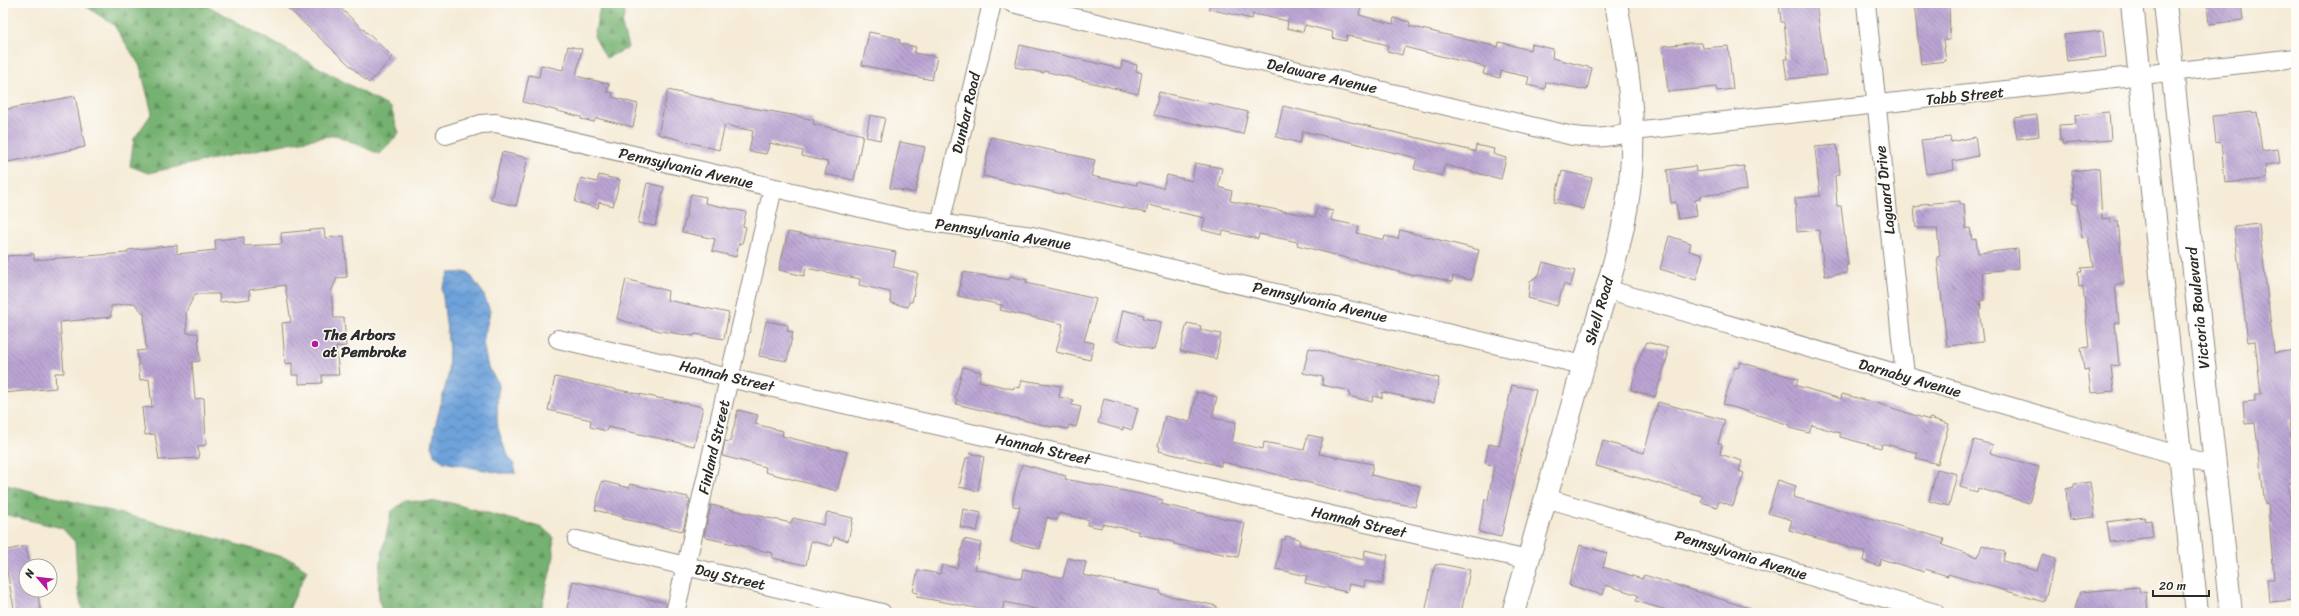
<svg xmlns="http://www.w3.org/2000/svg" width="2299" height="616" font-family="Sriracha,sans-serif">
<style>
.forest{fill:url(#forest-firs);stroke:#506e4e}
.water{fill:url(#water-waves);stroke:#4c6682}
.building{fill:url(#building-back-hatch)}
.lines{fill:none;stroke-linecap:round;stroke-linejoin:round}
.street-casing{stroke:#908b81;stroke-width:20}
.secondary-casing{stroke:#908b81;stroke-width:24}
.street{stroke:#fff;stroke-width:18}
.secondary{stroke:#fff;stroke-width:22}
.poi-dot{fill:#b5179e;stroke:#fdfcf7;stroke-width:1.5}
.labels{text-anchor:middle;stroke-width:3;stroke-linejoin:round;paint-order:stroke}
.street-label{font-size:15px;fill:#2b2b2b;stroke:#fdfcf7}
.poi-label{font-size:15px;font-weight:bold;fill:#2b2b2b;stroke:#fdfcf7;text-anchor:start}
</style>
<defs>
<pattern id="forest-firs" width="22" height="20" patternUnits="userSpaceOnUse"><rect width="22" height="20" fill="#75b170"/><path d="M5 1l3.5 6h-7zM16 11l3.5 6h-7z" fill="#60905c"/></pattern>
<pattern id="water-waves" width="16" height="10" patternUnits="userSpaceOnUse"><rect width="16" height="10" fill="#6ea2da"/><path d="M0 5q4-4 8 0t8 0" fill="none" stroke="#5b84b1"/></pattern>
<pattern id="building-back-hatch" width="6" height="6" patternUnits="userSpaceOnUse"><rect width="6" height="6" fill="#bba4d3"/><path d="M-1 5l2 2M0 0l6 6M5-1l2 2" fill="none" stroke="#9886ab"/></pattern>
</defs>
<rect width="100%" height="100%" fill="#fdfcf7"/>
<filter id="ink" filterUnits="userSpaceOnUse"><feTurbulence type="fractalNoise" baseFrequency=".025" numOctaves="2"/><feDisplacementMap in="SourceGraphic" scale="8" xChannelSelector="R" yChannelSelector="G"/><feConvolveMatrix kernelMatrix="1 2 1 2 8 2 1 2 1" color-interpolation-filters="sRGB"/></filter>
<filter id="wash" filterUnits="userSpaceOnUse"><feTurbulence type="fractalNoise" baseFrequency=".012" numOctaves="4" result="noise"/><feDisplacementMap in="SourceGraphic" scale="16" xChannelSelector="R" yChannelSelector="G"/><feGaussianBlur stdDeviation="0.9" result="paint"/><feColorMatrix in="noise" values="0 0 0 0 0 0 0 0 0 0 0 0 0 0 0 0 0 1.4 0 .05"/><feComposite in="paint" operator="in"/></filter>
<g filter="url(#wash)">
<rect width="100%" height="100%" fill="#f5ebd7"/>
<g class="forest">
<polygon points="81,3 203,3 391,108 399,134 379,154 336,135 289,143 148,173 130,166 134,139 152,113 140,66 114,25"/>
<polygon points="601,3 627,3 622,25 628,48 606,58 594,36"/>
<polygon points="3,484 174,527 293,560 307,570 290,607 290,613 83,613 78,590 75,542 62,528 3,514"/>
<path d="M 405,501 L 447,502 L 543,528 L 553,537 L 554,556 L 540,613 L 383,613 C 371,586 386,541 391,512 Z"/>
</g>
<polygon class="water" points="468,272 483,293 490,311 483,342 488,368 498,382 497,425 505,450 514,465 516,473 500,473 444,462 435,456 432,447 435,427 448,376 449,348 442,289 449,273"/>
<g id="blocks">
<g class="building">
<polygon points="282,3 335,3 393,57 369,83"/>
<polygon points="1209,3 1348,3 1361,6 1359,15 1393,24 1394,18 1410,22 1409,26 1498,47 1499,42 1530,50 1531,44 1553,49 1552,58 1592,68 1587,90 1546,82 1545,89 1527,85 1529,77 1501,71 1500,78 1483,74 1485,67 1404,47 1402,55 1387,51 1388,45 1347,35 1346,41 1332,38 1333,32 1305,25 1303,32 1287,28 1288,21 1253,14 1252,19 1209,9"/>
<polygon points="1779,3 1816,3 1826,75 1787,79 1784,59 1788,59 1784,22 1781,22"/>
<polygon points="1914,3 1949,3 1950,40 1943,40 1946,61 1921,64"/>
<polygon points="2207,3 2241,3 2243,20 2209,24"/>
<polygon points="2103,31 2106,57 2067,61 2064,35"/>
<polygon points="869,32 893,37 900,40 899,43 916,47 914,53 937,57 932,80 862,65"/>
<polygon points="1689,43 1702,43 1703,48 1728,46 1733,89 1717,91 1716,87 1668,92 1663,46"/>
<polygon points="1020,45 1121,69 1122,61 1137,65 1136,71 1142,73 1138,94 1044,71 1044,73 1015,67"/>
<polygon points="568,46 582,49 576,76 609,84 607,92 613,93 612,97 638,104 633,127 596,118 594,122 581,119 581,117 523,102 529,75 539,77 541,65 563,70"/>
<polygon points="668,90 730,104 792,115 814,120 813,124 863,135 854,180 825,174 828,162 802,156 803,151 770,143 766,154 749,151 753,131 725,125 719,150 658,134"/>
<polygon points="1159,92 1248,112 1243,134 1154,115"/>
<polygon points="75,96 85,147 3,163 3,110"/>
<polygon points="1283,106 1473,151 1475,152 1476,145 1494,149 1493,154 1506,158 1501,179 1445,165 1442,176 1414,169 1417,158 1303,131 1300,143 1276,137"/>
<polygon points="2109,112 2111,140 2063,144 2062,140 2060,140 2059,125 2076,124 2075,115"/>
<polygon points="2252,112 2252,114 2257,113 2262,151 2278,149 2280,163 2265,165 2266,179 2225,183 2221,142 2216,143 2213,116"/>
<polygon points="870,115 885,118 880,140 866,137"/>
<polygon points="2037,115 2039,136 2017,139 2014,118"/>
<polygon points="991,137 1095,160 1091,176 1137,185 1137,182 1163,188 1167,175 1192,181 1195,163 1222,168 1218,187 1232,191 1230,201 1315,217 1317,208 1333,211 1331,220 1359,226 1357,233 1384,240 1385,236 1398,239 1400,230 1479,250 1471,280 1453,276 1452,282 1419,274 1411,275 1297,245 1298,242 1269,236 1259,234 1258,239 1223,231 1222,235 1202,230 1205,218 1148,205 1146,213 983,176"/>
<polygon points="1950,137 1951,142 1975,137 1978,156 1953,161 1954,170 1926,174 1921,140"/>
<polygon points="900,142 925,147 915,193 890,188"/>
<polygon points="1837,145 1840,174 1835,176 1837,206 1841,206 1848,265 1846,265 1847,273 1825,276 1819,230 1797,232 1795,198 1820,196 1815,147"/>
<polygon points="502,152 528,158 516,206 491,200"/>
<polygon points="1695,166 1696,172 1744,166 1747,190 1699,196 1700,199 1695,200 1697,216 1678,219 1676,202 1671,203 1667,170"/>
<polygon points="2099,168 2102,219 2110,218 2110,222 2118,221 2124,284 2115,285 2119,323 2115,323 2119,365 2111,366 2114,391 2091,393 2088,369 2084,370 2081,348 2089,347 2083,286 2079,287 2078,272 2082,272 2081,268 2093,267 2088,237 2082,238 2077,204 2074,204 2072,180 2072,171"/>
<polygon points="1562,171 1592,178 1584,209 1554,202"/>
<polygon points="599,175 620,180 613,206 599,202 598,208 575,202 581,178 597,182"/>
<polygon points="647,183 664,187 655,226 638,223"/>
<polygon points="691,194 706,197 705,203 746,212 743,226 746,227 742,244 739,243 736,257 712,251 715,239 682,232"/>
<polygon points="1960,201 1960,204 1964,204 1966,229 1970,228 1972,240 1976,239 1978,253 2018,249 2019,268 1982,272 1984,300 1980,301 1981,309 1979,309 1983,342 1947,346 1937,257 1940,256 1937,228 1916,228 1914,207 1921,206 1921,204"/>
<polygon points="2259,224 2274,353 2296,350 2296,377 2292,378 2296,419 2289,420 2295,482 2288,483 2292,513 2296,513 2296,600 2269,602 2267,579 2274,579 2268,504 2265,505 2255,423 2245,424 2243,402 2255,401 2255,394 2261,394 2255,341 2248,342 2234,227"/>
<polygon points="324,229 325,238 344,236 347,277 337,278 331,292 334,318 344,318 346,346 336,347 339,375 322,375 322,383 299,384 299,375 292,375 292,363 285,364 282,323 291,322 285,285 249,290 250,299 220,302 219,294 195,294 186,312 187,333 198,333 200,361 192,362 195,399 204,398 206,445 198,446 199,458 159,460 155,434 145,435 142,408 152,407 149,379 140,380 137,351 146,350 144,314 134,303 111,306 111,317 60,322 64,373 55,373 56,388 3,393 3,260 7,260 7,256 34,254 34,260 127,253 128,250 177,245 177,254 216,250 215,240 244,237 244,246 282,244 281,233"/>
<polygon points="788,232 896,252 893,267 918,273 912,302 909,302 908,307 891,303 890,292 859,285 860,279 806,268 804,276 779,270"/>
<polygon points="1669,236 1691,243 1689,251 1703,255 1696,280 1660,269"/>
<polygon points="1543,262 1575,271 1570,287 1564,284 1557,306 1528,298 1530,281 1539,275"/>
<polygon points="963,272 1009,280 1010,276 1027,280 1026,283 1096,299 1084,341 1094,343 1090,360 1056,352 1063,324 1000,310 1002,305 958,296"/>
<polygon points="626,279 668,291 667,300 729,313 724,339 695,334 694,336 660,331 617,319"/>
<polygon points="1123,310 1144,315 1143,318 1161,322 1154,350 1116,341"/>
<polygon points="766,321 788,325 787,331 793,332 787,361 759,356"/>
<polygon points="1187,323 1201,326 1200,330 1221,334 1216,359 1180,351"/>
<polygon points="1647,342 1668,348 1666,354 1668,355 1655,397 1631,390 1638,361"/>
<polygon points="1309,348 1439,378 1434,403 1382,392 1382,398 1373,396 1372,402 1349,396 1350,391 1322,385 1323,377 1303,373"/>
<polygon points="1740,362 1798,379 1796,385 1798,386 1841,399 1842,394 1877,403 1929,420 1930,418 1949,424 1938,464 1916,458 1918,453 1885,444 1882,444 1881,448 1840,437 1840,433 1812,425 1809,433 1790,428 1790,425 1723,404 1735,367 1738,368"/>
<polygon points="963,367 981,372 979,381 1013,389 1014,387 1020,388 1022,380 1061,386 1059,397 1074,400 1072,405 1081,407 1076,427 1069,425 1068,429 1053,426 1052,427 956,404 957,399 955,398"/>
<polygon points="555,377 703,407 694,446 608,427 607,431 590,427 591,420 548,410"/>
<polygon points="1512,385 1536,390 1501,537 1479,532 1485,499 1488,500 1494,466 1485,463 1489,444 1499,446"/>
<polygon points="1197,392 1217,397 1212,418 1236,422 1232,442 1263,449 1264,442 1304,450 1308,435 1323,438 1319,454 1373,464 1371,475 1420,486 1415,507 1348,493 1252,468 1221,462 1221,466 1159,451 1160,447 1158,446 1165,416 1190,422"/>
<polygon points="1104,399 1138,408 1132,430 1123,427 1123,430 1098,423"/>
<polygon points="1658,402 1725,420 1718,443 1722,444 1720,454 1742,461 1739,471 1744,473 1733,506 1719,501 1717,507 1701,502 1703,496 1596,466 1603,441 1644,453"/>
<polygon points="738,410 758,415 755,424 783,431 782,436 847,452 837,491 765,472 766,467 722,456 725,441 730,442"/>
<polygon points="1974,440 1993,445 1990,453 2039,467 2029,503 1978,488 1977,492 1960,487"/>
<polygon points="970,453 984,457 978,491 959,487 966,458 969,458"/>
<polygon points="1022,464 1066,476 1065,479 1140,494 1163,500 1161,504 1245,523 1238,557 1174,544 1174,542 1138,534 1138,531 1102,524 1101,528 1087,525 1089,520 1059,513 1057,520 1047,517 1040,549 1011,542 1020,507 1013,506 1013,499"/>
<polygon points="1937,469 1957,474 1949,506 1929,501"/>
<polygon points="1778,480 1796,486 1793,497 1928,534 1944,539 1942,545 1978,557 1982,545 2005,552 2003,561 2037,571 2042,555 2056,559 2044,602 1948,574 1948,576 1925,569 1924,572 1881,559 1879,566 1863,561 1865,552 1789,530 1792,520 1768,513"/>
<polygon points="602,481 629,488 630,484 688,497 687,499 690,500 683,531 623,519 623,517 595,510"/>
<polygon points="2090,482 2095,517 2069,520 2066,489 2074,487 2074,484"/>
<polygon points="711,505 791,523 793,518 824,525 827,512 853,518 848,541 834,537 832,546 811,541 806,565 772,558 773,553 707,538 704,536"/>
<polygon points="963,509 981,513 977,531 960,527"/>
<polygon points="2144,517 2145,521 2151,520 2153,537 2110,542 2107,522"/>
<polygon points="1286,536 1299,539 1300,545 1364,560 1365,550 1388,555 1382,584 1365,581 1364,587 1349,584 1347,592 1305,583 1307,576 1276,569 1282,539 1285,540"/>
<polygon points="964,539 981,543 975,569 1021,579 1023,569 1063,578 1068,558 1086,562 1083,575 1161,591 1160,594 1217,606 1216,613 1127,613 1107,609 1106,613 1053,613 1004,602 1002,613 982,613 982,609 917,597 918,593 913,592 918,570 940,574 942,565 957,568"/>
<polygon points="1580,545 1607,553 1603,567 1642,579 1644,575 1673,584 1752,609 1751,613 1676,613 1636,601 1638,595 1606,585 1603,595 1569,585"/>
<polygon points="26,546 30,566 26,566 26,590 37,590 41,613 15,613 3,551"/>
<polygon points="1441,564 1470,570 1461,613 1425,613 1435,565"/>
<polygon points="573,581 666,603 665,613 566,613"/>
<polygon points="2139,587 2140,593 2146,592 2148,613 2074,613 2080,592"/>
</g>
</g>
</g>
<g filter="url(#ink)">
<use href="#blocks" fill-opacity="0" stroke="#908b81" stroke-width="1"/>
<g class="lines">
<defs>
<g id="street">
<path d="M 1012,3 L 1573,136 C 1595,139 1611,138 1633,131 L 2296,58"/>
<polyline points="1866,3 1905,376"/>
<polyline points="446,135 481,124 496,123 908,219 1032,236 1583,365"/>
<polyline points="940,224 992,3"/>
<polyline points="1606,289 2215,466"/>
<polyline points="558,339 1528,560"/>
<polyline points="1546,498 1935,613"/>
<polyline points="577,540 882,613"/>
<polyline points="675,613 773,188"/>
</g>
<g id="secondary">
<polyline points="2132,3 2197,613"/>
<polyline points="2165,3 2231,613"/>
<path d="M 1513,613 C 1536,530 1560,447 1584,364 C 1602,302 1626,238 1631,172 C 1636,115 1626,59 1616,3"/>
</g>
</defs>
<use href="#street" class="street-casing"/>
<use href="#secondary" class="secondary-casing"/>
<use href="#street" class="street"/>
<use href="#secondary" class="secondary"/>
</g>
</g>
<circle class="poi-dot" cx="315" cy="344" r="4"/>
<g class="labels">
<g class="street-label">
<text transform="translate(1322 76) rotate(13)" y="5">Delaware Avenue</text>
<text transform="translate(1965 96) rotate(-6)" y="5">Tabb Street</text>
<text transform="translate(966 113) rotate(-77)" y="5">Dunbar Road</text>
<text transform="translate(686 168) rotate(13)" y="5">Pennsylvania Avenue</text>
<text transform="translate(1885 190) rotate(-96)" y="5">Laguard Drive</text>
<text transform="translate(1003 234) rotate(9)" y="5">Pennsylvania Avenue</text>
<text transform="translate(1320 302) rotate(13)" y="5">Pennsylvania Avenue</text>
<text transform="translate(2198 308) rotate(-96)" y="5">Victoria Boulevard</text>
<text transform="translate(1599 311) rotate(-74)" y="5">Shell Road</text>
<text transform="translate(727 376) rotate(13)" y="5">Hannah Street</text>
<text transform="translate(1910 378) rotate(16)" y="5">Darnaby Avenue</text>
<text transform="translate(714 447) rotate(-77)" y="5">Finland Street</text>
<text transform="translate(1043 449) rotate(13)" y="5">Hannah Street</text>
<text transform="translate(1359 522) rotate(13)" y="5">Hannah Street</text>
<text transform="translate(1741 555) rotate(17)" y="5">Pennsylvania Avenue</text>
<text transform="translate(730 577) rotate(13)" y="5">Day Street</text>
</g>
<g class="poi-label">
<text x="323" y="340">The Arbors<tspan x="323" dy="17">at Pembroke</tspan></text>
</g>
</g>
<rect width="2299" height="616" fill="none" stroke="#fdfcf7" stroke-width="16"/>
<g transform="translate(38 578) rotate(298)"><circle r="19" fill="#fdfcf7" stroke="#a9a8a5"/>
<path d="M0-3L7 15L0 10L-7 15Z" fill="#b5179e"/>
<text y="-6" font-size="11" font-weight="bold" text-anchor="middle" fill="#2b2b2b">N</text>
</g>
<path d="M2153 590v6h56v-6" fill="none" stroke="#2b2b2b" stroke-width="2"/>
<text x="2159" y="590" font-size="12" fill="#2b2b2b" stroke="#fdfcf7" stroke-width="3" paint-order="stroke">20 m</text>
</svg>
